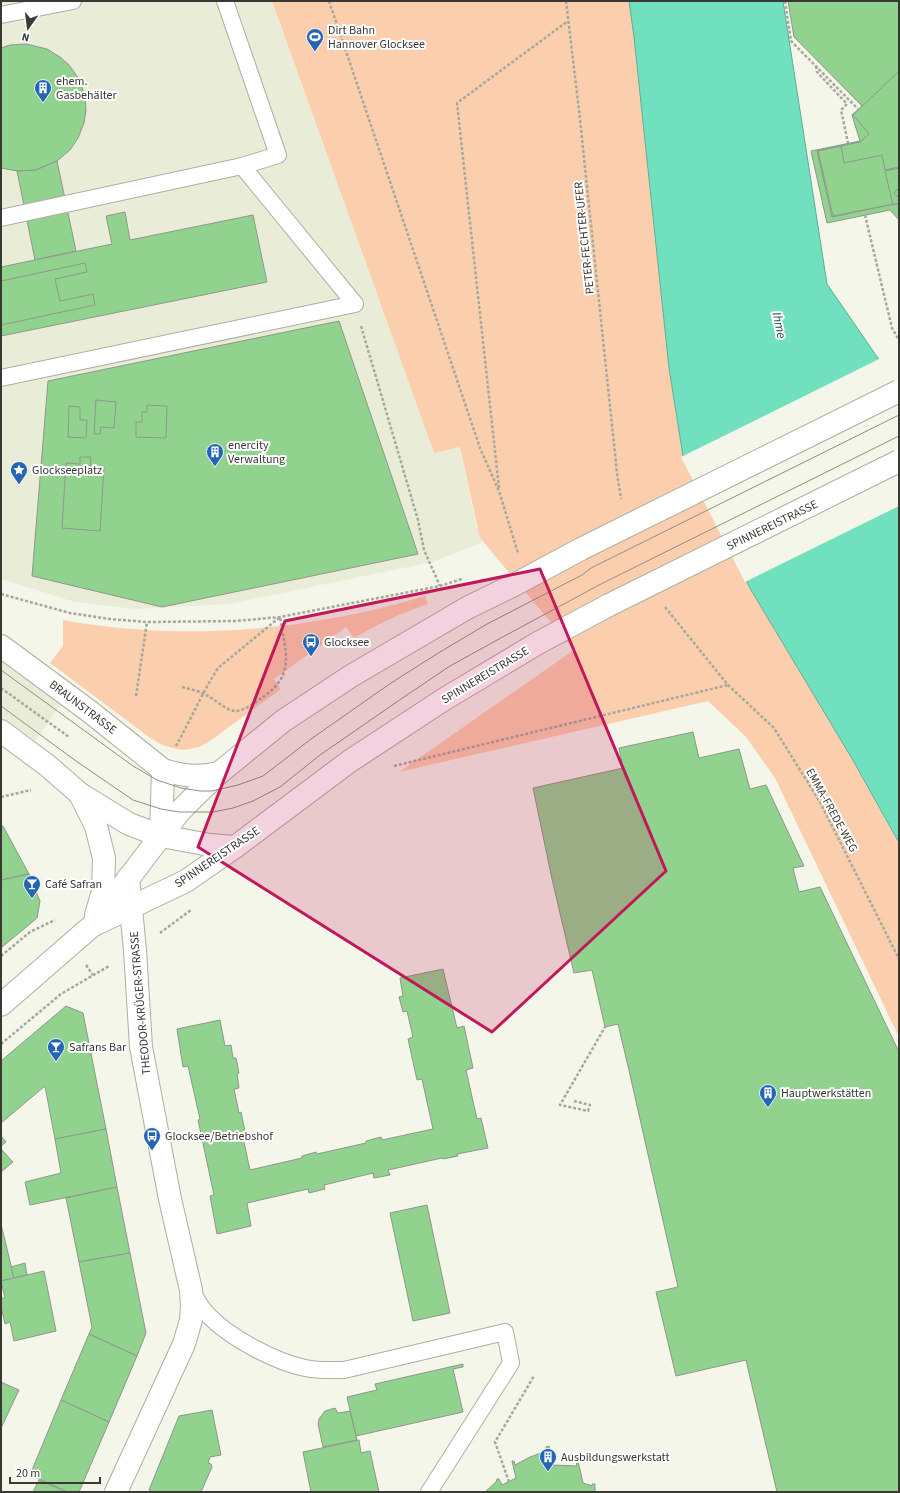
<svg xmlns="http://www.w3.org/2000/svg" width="900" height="1493" font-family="'Source Sans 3',sans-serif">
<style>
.built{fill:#e9edd8}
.green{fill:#fbcfad}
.water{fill:#71e0bf;stroke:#60ae95}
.pier{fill:#f3f6e9}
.building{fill:#92d28f;stroke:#8e978d}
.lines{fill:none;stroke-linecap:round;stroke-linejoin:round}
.lane-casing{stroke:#acafa2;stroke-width:18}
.street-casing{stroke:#acafa2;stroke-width:24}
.secondary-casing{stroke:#acafa2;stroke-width:24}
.path{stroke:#a6a89e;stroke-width:2.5;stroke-dasharray:3 2;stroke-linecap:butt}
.lane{stroke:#fff;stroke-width:16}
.street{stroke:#fff;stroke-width:22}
.secondary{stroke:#fff;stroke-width:22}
.tram{stroke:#8d8f86;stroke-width:1}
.secondary-bridge-casing{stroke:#acafa2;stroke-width:24;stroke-linecap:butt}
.secondary-bridge{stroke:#fff;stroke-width:22}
.marked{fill:#c2185b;fill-opacity:0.2;stroke:#c2185b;stroke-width:3;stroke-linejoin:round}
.labels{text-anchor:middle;stroke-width:4;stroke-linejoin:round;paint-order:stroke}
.poi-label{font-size:12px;fill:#383933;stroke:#fff;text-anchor:start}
.street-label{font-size:12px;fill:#383933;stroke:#fff}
.water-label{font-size:13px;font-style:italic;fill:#1a4a3d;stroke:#fff}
</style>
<rect width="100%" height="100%" fill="#f3f6e9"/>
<g class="built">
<polygon points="1,1 272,1 434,453 460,447 477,528 480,528 482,543 432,562 228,604 135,609 75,602 1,579"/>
<polygon points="1,660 62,703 35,741 1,717"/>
</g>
<g class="green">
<polygon points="272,1 629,1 634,37 669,368 683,456 751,590 854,762 899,845 899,1037 775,778 746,737 708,701 399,772 574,650 480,538 460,447 434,453"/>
<path d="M 425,596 L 428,604 C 401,613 378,624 354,638 L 346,627 L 274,679 L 281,689 L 207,743 L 199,747 L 190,749 L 181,750 L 162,745 L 149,737 L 50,663 L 63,646 L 63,620 C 182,642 309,631 425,596 Z"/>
</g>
<polygon class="water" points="629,1 783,1 827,284 880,361 899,404 899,843 854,762 751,590 683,456 669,368 634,37"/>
<polygon class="pier" points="881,358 899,399 899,506 745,582 681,457"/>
<g class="building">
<polygon points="788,1 899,1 899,220 890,210 827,223 811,151 860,141 852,115 862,106 794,37"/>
<polygon points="26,44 47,49 60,57 69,65 79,79 85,96 86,110 84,123 78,138 70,150 57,161 36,170 17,171 1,168 1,48 10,45"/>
<polygon points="899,71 899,203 832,217 817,151 860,142 869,134 853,115"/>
<polygon points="841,146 844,163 882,155 885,170 899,167 899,203 833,216 818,151"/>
<polygon points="57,161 76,251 35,260 17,171 36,170"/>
<polygon points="899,168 899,203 893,205 885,171"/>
<polygon points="899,188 899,198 894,193"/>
<polygon points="125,212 130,240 253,215 267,282 1,336 1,267 112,244 106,216"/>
<polygon points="85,263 87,272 55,279 60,301 93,294 95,305 1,325 1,281"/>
<polygon points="339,321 418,554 162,607 32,576 48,381"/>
<polygon points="96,400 116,402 114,428 101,427 100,434 94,434"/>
<polygon points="147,405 167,406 166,438 136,437 136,422 142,422 142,412 147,412"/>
<polygon points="69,406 80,407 80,420 87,420 86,438 68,437"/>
<polygon points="80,457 91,457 90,466 104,467 100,531 62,528 66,463 80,464"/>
<polygon points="693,732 699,758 739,749 750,789 766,785 804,866 793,868 799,892 820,887 899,1052 899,1492 777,1492 746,1360 676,1376 656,1292 678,1287 628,1066 618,1024 605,1027 592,970 574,973 552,879 533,788 623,768 619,748"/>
<polygon points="1,826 3,826 29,874 1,880"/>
<polygon points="29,874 40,901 37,918 1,948 1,880"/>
<polygon points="443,969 457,1028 464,1026 473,1068 466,1070 477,1119 481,1118 488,1148 457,1154 458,1156 443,1159 442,1158 388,1170 390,1175 374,1178 373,1173 324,1185 325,1189 309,1193 308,1189 247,1203 251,1226 217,1234 210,1196 214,1195 198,1120 200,1119 188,1066 183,1067 177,1029 220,1020 225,1046 231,1045 233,1058 236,1058 239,1073 237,1074 239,1088 234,1089 239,1113 241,1112 245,1132 242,1133 250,1170 302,1158 302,1156 316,1152 317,1154 366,1143 366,1141 381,1137 382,1140 433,1129 422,1079 417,1080 408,1039 413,1037 407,1011 403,1012 399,997 403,996 400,978"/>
<polygon points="66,1006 83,1013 106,1129 55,1139 45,1086 1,1123 1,1061"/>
<polygon points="106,1129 117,1187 30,1205 25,1182 61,1173 55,1139"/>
<polygon points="1,1136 6,1142 1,1146"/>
<polygon points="1,1149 13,1162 1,1172"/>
<polygon points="117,1187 130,1253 79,1262 66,1198"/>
<polygon points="427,1205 450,1313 413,1321 390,1213"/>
<polygon points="1,1224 14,1278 1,1281"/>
<polygon points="130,1253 146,1333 137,1356 89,1334 92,1327 79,1262"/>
<polygon points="25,1263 27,1275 14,1278 11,1267"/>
<polygon points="44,1271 56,1331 14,1341 10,1322 5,1324 1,1306 1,1298 5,1298 1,1281"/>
<polygon points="89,1334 137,1356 109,1422 61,1400"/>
<polygon points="463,1364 463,1367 453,1369 463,1412 356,1436 347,1397 377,1390 375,1384"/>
<polygon points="1,1382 19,1390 1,1428"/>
<polygon points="61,1400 109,1422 79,1492 68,1492 30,1475"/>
<polygon points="335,1408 338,1413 350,1411 357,1440 323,1447 318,1424 319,1419 325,1411"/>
<polygon points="212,1410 221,1455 210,1457 208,1463 211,1464 212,1467 201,1492 154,1492 149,1490 179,1416"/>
<polygon points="359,1440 361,1453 370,1451 379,1492 311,1492 303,1452"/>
<polygon points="549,1446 552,1465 577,1466 576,1461 578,1461 583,1483 592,1486 592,1484 595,1484 595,1492 485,1492 496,1482 497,1479 499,1479 502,1485 516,1478 512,1461 514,1461 515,1465 530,1457 547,1451 546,1447"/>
<polygon points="39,1480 67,1492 33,1492"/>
</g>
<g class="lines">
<defs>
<g id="lane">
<polyline points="1,15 73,1"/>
<polyline points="1,218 242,166"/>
<polyline points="1,378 355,304 242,166 278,155 225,1"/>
<path d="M 192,1291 C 197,1301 202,1309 209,1316 C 230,1338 276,1362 305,1368 C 318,1371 331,1370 344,1370 L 505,1332 L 511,1363 L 429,1492"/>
</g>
<polyline id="street" points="116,1492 184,1344 191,1320 192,1306 191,1290 170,1199 141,1047 135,950 128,878"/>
<g id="secondary">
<path d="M 1,646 L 89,711 L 163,770 C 184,776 197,778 219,773"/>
<polyline points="1,731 48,766 80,794 129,824 161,836 210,845 235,847"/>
<polyline points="80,794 96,826 104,858 103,891 96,915"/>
<polyline points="161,836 163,770"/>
<polyline points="96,924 186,881 235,847 350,761 443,700 538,643 609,605"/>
<polyline points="1,1005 93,925 179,812 200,791 219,773 283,721 351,676 467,608 512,586 581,549"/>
</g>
</defs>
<use href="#lane" class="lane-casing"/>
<use href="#street" class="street-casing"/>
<use href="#secondary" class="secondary-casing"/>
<g class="path">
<polyline points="329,1 480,448 499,491 518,553"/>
<polyline points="566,1 579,110 617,473 621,499"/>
<polyline points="785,1 791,41 858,109"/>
<polyline points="816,66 817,72 847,104 841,110 848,143"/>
<polyline points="865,215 892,328 899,340"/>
<polyline points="361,326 418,520 424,550 440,586"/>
<polyline points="499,488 457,103 568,21"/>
<polyline points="1,594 70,613 110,619 147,622 236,621 280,617 440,586 462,579"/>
<polyline points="665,607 728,685 774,728 820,802 899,959"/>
<polyline points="1,688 69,737"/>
<polyline points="136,696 147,622"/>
<path d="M 176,746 C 190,721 202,693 218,668 L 280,617 C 286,654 296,676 260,699 C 253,704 244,711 235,711 C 225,710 215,699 206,695 C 199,691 190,689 182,687"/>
<polyline points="394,766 728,685"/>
<polyline points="1,797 31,790"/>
<polyline points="160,933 191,910"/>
<polyline points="1,956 30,932 55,920"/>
<polyline points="86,965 93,975"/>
<polyline points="1,1044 61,994 109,966"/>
<polyline points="574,1101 590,1105 588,1111 560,1105 605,1027"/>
<polyline points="509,1482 495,1442 534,1376"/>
</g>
<use href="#lane" class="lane"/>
<use href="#street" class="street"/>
<use href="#secondary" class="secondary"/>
<g class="tram">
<polyline points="1,670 133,766 157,780 181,788 200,791 212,791 238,785 263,776 311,739 391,683 440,652 487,624 582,575 591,568 899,415"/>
<polyline points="1,706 76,761 133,800 161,809 179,812 213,812 233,808 253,801 280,787 320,755 401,699 450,666 499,639 599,585 899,436"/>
</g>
<defs>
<g id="secondary-bridge">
<polyline points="581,549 899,391"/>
<polyline points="609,605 899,461"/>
</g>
</defs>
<use href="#secondary-bridge" class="secondary-bridge-casing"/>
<use href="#secondary-bridge" class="secondary-bridge"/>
</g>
<path class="marked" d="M 540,569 L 666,871 L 492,1032 L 198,847 L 285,621 Z"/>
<defs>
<symbol id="stadium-pin" viewBox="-11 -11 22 30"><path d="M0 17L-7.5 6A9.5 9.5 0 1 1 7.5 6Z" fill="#2465b6" stroke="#fff"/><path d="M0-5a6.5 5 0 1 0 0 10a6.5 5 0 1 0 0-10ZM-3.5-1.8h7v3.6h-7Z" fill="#fff"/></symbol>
<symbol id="building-pin" viewBox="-11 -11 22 30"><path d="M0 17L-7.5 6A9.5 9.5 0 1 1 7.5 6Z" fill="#2465b6" stroke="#fff"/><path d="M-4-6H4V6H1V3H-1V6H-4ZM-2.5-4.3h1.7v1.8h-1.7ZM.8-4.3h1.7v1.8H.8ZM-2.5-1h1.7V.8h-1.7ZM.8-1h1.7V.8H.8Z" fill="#fff"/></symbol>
<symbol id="sight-pin" viewBox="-11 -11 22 30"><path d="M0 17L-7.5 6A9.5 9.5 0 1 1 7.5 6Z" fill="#2465b6" stroke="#fff"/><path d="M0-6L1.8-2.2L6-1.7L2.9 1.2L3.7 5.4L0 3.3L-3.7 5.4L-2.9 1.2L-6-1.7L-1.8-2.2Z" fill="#fff"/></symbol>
<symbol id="bus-pin" viewBox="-11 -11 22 30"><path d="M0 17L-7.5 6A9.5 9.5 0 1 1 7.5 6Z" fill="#2465b6" stroke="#fff"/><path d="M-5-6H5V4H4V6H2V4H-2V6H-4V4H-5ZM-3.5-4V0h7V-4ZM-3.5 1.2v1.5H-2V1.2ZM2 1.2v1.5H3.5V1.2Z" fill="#fff"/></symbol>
<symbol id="bar-pin" viewBox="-11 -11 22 30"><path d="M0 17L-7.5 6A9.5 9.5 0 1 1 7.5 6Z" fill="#2465b6" stroke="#fff"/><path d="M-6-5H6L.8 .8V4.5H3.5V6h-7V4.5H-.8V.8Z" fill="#fff"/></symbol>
</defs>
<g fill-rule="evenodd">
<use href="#stadium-pin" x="305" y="27" width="20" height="27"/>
<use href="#building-pin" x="33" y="78" width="20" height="27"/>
<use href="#building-pin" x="205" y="442" width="20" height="27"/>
<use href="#sight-pin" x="9" y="460" width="20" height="27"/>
<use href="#bus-pin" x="301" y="632" width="20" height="27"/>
<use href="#bar-pin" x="22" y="874" width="20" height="27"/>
<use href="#bar-pin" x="46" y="1037" width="20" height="27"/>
<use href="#building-pin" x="758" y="1083" width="20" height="27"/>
<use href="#bus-pin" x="142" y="1126" width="20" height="27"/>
<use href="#building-pin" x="538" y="1447" width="20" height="27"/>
</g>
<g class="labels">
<g class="poi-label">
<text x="328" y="34">Dirt Bahn<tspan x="328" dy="14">Hannover Glocksee</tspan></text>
<text x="56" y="85">ehem.<tspan x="56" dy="14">Gasbehälter</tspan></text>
<text x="228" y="449">enercity<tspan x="228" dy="14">Verwaltung</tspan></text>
<text x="32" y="474">Glockseeplatz</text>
<text x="324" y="646">Glocksee</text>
<text x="45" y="888">Café Safran</text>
<text x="69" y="1051">Safrans Bar</text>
<text x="781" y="1097">Hauptwerkstätten</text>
<text x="165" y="1140">Glocksee/Betriebshof</text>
<text x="561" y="1461">Ausbildungswerkstatt</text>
</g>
<g class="street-label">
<text transform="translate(584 238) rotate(-96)" y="4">PETER-FECHTER-UFER</text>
<text transform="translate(772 525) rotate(-26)" y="4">SPINNEREISTRASSE</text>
<text transform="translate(485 675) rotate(-31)" y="4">SPINNEREISTRASSE</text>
<text transform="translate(83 707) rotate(37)" y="4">BRAUNSTRASSE</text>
<text transform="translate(832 810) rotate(61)" y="4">EMMA-FREDE-WEG</text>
<text transform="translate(217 857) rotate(-34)" y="4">SPINNEREISTRASSE</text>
<text transform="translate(140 1003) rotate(-95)" y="4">THEODOR-KRÜGER-STRASSE</text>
</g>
<g class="water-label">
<text transform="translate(780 325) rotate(78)" y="5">Ihme</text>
</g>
</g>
<rect width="900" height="1493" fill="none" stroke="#383933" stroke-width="4"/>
<g transform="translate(28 28) rotate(194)" stroke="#ffffff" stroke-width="3" paint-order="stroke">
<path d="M0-3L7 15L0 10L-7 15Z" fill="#383933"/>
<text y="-6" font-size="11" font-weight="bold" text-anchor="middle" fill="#383933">N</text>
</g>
<path d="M10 1477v6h90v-6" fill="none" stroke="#383933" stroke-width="2"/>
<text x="16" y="1477" font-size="12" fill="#383933" stroke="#ffffff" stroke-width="3" paint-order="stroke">20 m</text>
</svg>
